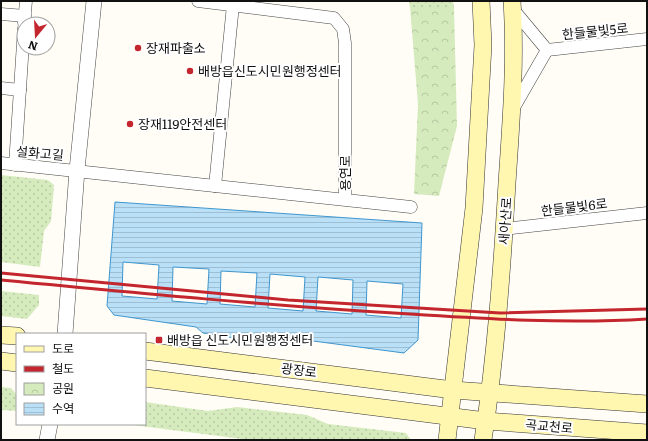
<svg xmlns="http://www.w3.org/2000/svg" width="648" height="441" font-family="Literata,'Noto Sans KR',serif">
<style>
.grass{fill:url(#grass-dots)}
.park{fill:url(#park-crowns)}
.water{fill:url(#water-rules);stroke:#3f96cf;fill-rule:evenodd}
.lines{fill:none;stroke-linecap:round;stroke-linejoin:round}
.minor-casing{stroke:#444;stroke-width:13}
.tertiary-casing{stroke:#444;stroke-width:16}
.secondary-casing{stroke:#333;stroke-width:18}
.minor{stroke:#fff;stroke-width:12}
.tertiary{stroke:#fff;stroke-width:15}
.secondary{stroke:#fff6b0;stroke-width:17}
.rail{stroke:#c4262e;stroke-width:3}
.poi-dot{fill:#c4262e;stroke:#fff;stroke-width:1.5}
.labels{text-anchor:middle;stroke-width:4;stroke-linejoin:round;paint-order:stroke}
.street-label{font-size:13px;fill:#111;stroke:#fff}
.poi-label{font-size:13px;fill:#111;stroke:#fff;text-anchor:start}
</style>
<defs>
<pattern id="grass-dots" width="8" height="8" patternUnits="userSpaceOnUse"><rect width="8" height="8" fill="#d5ebbd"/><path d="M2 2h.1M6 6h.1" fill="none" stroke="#b6c8a1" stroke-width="1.8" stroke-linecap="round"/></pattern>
<pattern id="park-crowns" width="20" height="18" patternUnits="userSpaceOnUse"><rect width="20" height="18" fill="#d5ebbd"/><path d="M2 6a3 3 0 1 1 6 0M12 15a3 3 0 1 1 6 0" fill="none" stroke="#b6c8a1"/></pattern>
<pattern id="water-rules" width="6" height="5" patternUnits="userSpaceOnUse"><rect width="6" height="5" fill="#b9e0f7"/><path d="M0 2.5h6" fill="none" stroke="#9ebfd3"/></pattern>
</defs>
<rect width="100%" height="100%" fill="#fffdf5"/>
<g class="grass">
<polygon points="409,1 453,1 454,7 410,7"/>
<polygon points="1,175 48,180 54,185 51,221 44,231 40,267 1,262"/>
<polygon points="1,291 39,295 39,305 27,319 1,316"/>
<polygon points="1,387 11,388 17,395 17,411 1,410"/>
<polygon points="145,402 208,411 237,407 307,415 328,424 406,433 411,440 250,440 125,424 145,424"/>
</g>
<polygon class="park" points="410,7 454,7 457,126 439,196 414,194 418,104"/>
<path class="water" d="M 115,202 L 422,223 L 418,340 L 404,353 L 298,339 L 273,344 L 203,333 L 196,327 L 114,315 L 107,306 ZM 123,262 L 159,265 L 157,299 L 122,296 ZM 173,267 L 209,269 L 207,304 L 172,301 ZM 221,271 L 257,273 L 255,307 L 220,304 ZM 270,274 L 305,277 L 303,311 L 268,308 ZM 318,277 L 353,280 L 352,314 L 316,311 ZM 367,281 L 403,284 L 401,318 L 366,315 Z"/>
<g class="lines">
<defs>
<g id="minor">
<polyline points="198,1 334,18 343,29 345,43 345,199"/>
<polyline points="512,8 547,50"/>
<polyline points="1,14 25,16"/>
<polyline points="24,23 26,1"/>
<polyline points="547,50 647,39"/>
<polyline points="1,88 20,90"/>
<polyline points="513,109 547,50"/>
<polyline points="1,163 411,207"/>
<polyline points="15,165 24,28"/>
<polyline points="215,186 233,5"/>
<polyline points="504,229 647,213"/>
</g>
<g id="tertiary">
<polyline points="65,334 77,170 94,1"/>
<polyline points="47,440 50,424"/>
</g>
<g id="secondary">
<polyline points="1,335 17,336"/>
<polyline points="145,351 453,390 647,404"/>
<polyline points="1,361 17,363"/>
<polyline points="145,378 486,421 647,433"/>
<polyline points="447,440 474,208 483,45 481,1"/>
<path d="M 483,440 C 496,355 502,269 507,183 C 511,123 516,62 512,1"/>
</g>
</defs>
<use href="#minor" class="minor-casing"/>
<use href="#tertiary" class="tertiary-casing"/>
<use href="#secondary" class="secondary-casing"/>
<use href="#minor" class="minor"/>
<use href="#tertiary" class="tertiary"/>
<use href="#secondary" class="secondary"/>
<g class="rail">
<polyline points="1,273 288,300 500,313 647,309"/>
<path d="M 1,280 C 137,293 273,306 410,314 C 488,319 568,324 647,319"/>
</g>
</g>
<g class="poi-dot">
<circle cx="138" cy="48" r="4"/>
<circle cx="190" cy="71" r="4"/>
<circle cx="130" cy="124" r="4"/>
<rect x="155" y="336" width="8" height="8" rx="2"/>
</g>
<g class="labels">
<g class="street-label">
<text transform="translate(595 31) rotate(-6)" y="5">한들물빛5로</text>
<text transform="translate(40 153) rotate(5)" y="5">설화고길</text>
<text transform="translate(345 173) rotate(-90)" y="5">용연로</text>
<text transform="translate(574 207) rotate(-7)" y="5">한들물빛6로</text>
<text transform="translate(505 221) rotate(-86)" y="5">새아산로</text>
<text transform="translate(299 370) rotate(7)" y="5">광장로</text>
<text transform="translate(549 426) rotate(5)" y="5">곡교천로</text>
</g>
<g class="poi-label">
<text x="146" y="53">장재파출소</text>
<text x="198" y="76">배방읍신도시민원행정센터</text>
<text x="138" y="129">장재119안전센터</text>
<text x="167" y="345">배방읍 신도시민원행정센터</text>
</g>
</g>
<rect width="648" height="441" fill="none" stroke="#111111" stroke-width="4"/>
<rect x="16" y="333" width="130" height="92" fill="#ffffff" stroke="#a0a0a0"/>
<rect x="24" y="346" width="20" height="6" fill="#fff6b0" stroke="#a0a0a0"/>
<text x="52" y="353" font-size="12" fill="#111111">도로</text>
<rect x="24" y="366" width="20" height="6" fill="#c4262e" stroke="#a0a0a0"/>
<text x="52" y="373" font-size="12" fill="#111111">철도</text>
<rect x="24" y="383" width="20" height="12" fill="url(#park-crowns)" stroke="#a0a0a0"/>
<text x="52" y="393" font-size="12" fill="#111111">공원</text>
<rect x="24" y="403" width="20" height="12" fill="url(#water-rules)" stroke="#a0a0a0"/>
<text x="52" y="413" font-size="12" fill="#111111">수역</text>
<g transform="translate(36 36) rotate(198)"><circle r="19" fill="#ffffff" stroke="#a0a0a0"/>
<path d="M0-3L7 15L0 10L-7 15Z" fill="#c4262e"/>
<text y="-6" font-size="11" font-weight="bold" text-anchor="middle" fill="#111111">N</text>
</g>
</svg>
